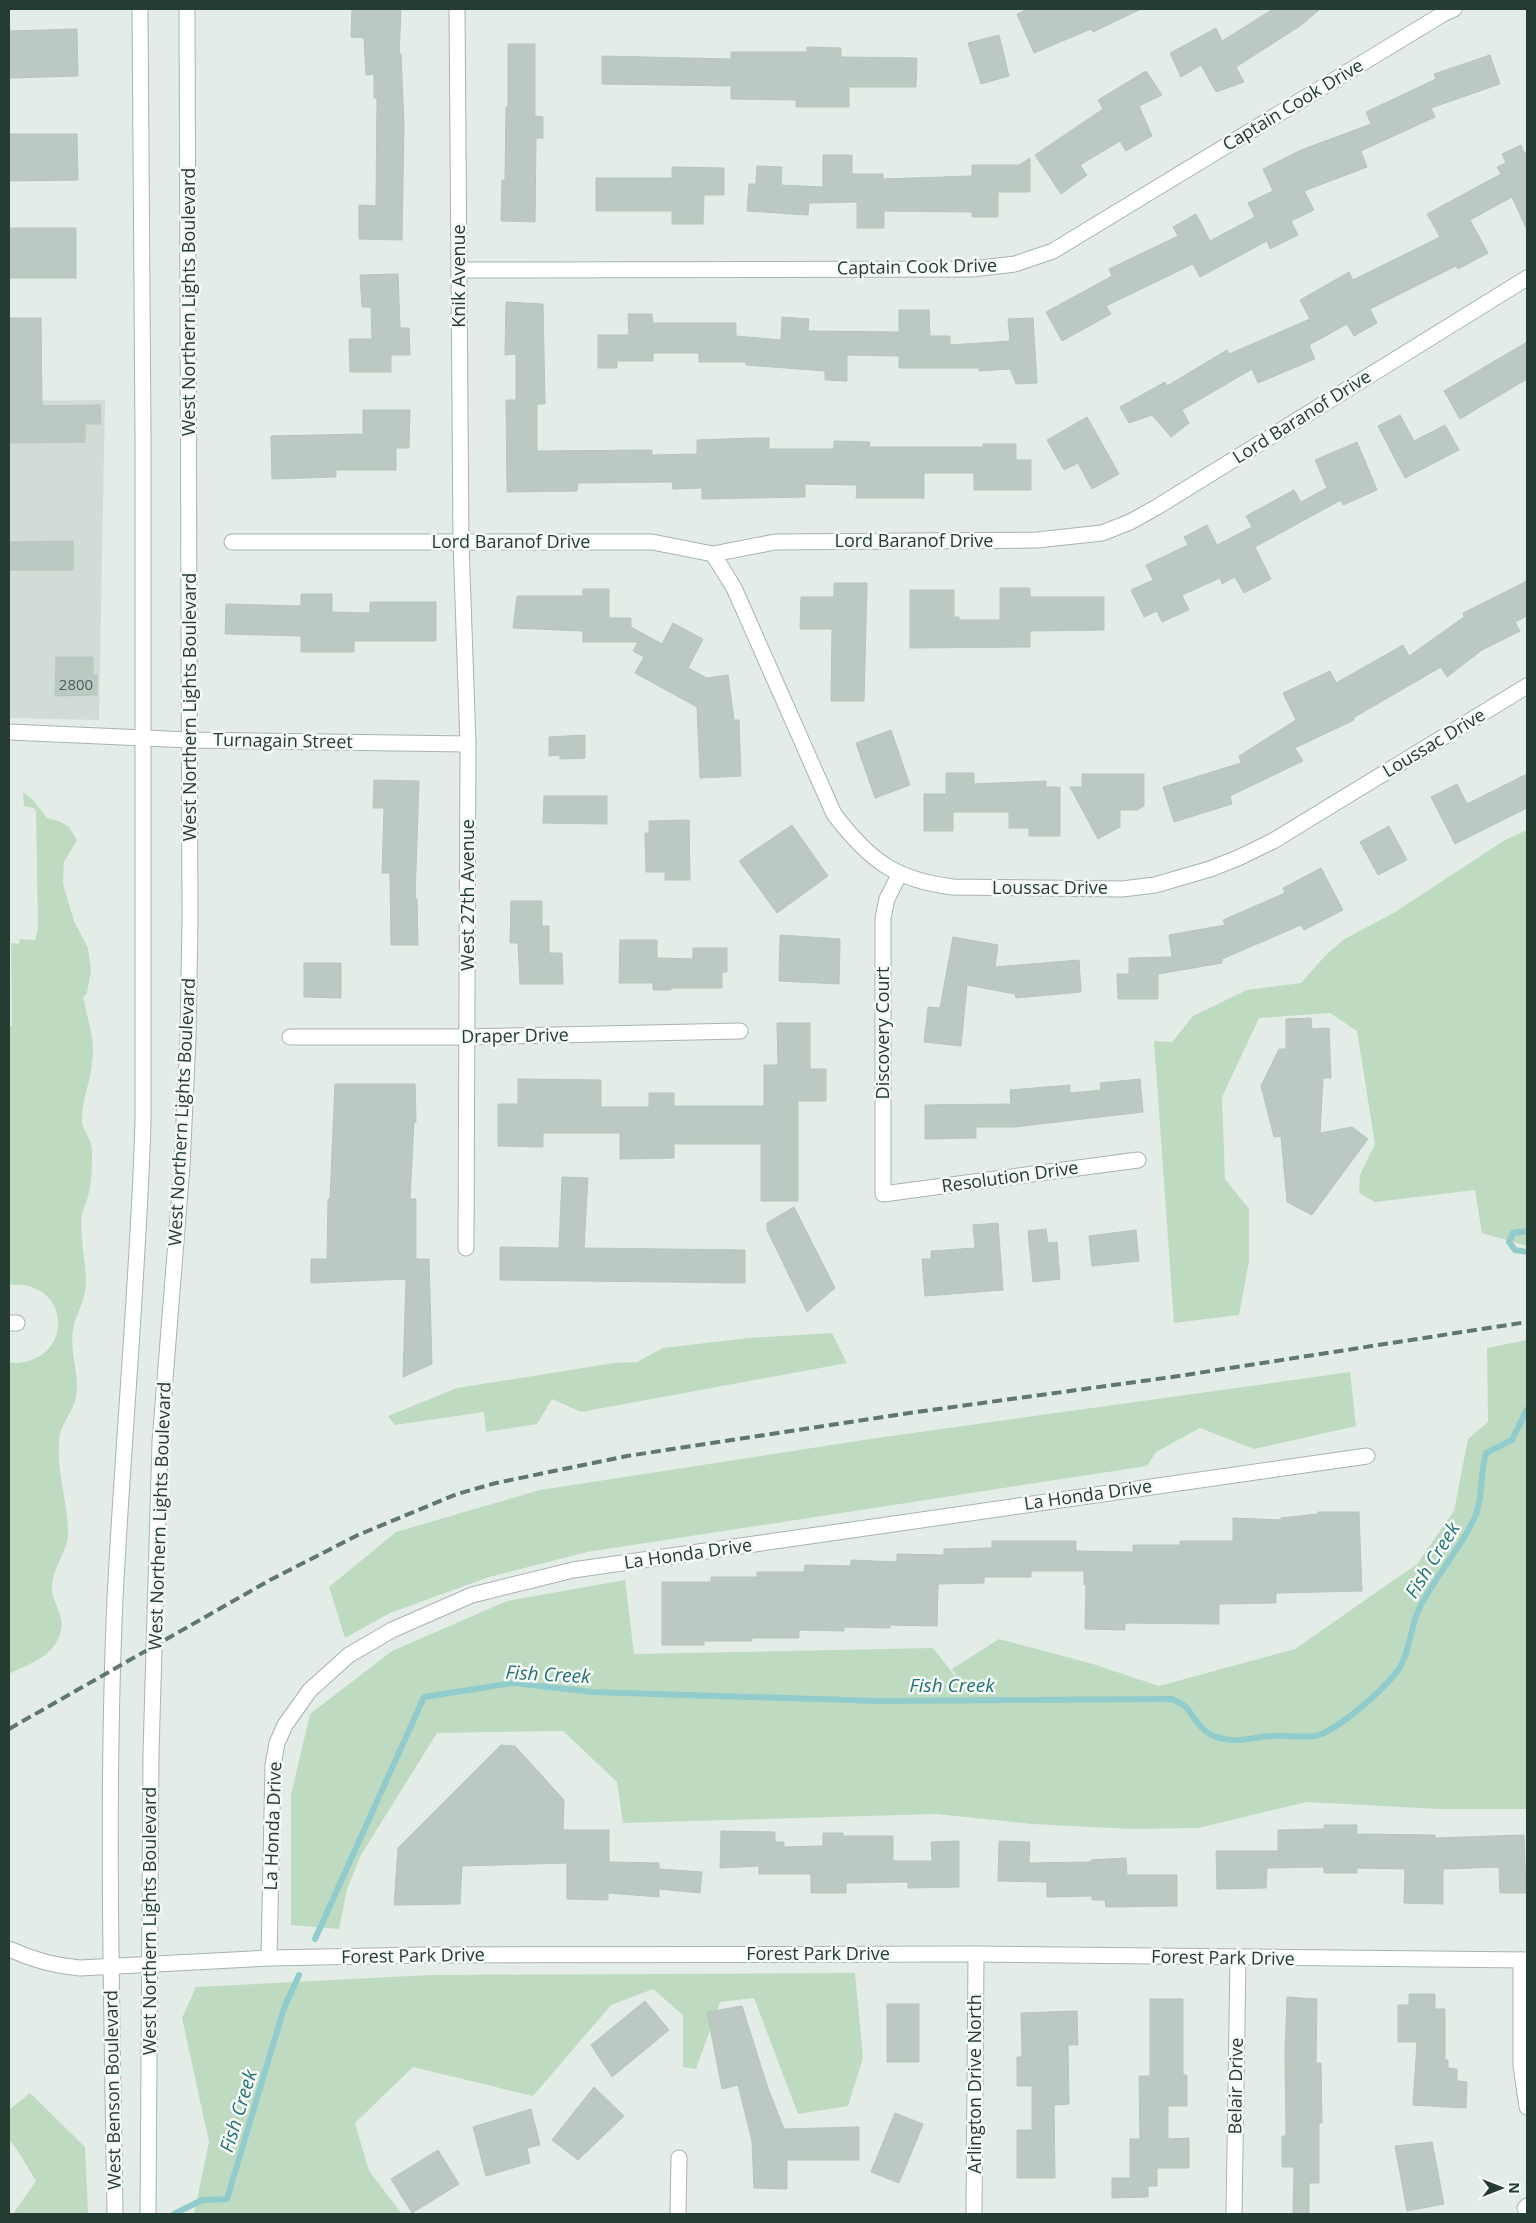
<svg xmlns="http://www.w3.org/2000/svg" width="1536" height="2223" font-family="'Open Sans',sans-serif">
<style>
.built{fill:#d2dcd6}
.green{fill:#bedbc2}
.lines{fill:none;stroke-linecap:round;stroke-linejoin:round}
.stream{stroke:#91cbcc;stroke-width:6}
.building{fill:#bcc9c2;stroke:#b6c5bd}
.minor-casing{stroke:#a7b4ad;stroke-width:17}
.secondary-casing{stroke:#a3b7ad;stroke-width:17}
.minor{stroke:#fff;stroke-width:15}
.secondary{stroke:#fff;stroke-width:15}
.rail{stroke:#5f776d;stroke-width:4;stroke-dasharray:10 5;stroke-linecap:butt}
.labels{text-anchor:middle;stroke-width:5;stroke-linejoin:round;paint-order:stroke}
.number-label{font-size:15px;fill:#4b5f56}
.street-label{font-size:18px;fill:#253c32;stroke:#f4f9f6}
.water-label{font-size:19px;font-style:italic;fill:#247172;stroke:#f4f9f6}
</style>
<rect width="100%" height="100%" fill="#e4ece7"/>
<polygon class="built" points="105,400 99,720 9,718 9,401"/>
<g class="green">
<path d="M 23,792 L 33,800 L 47,818 L 61,822 L 69,827 L 77,840 L 64,862 L 63,884 L 74,921 L 88,948 L 91,971 L 87,993 L 83,997 C 87,1018 96,1041 92,1064 C 90,1084 81,1102 82,1123 C 83,1130 92,1139 92,1151 C 92,1165 92,1182 88,1196 C 87,1202 83,1208 82,1214 C 79,1232 86,1263 86,1282 C 86,1299 76,1314 73,1329 C 69,1352 80,1374 76,1397 C 73,1413 59,1425 59,1443 C 57,1475 68,1503 68,1533 C 68,1552 52,1568 52,1587 C 51,1602 65,1614 61,1630 C 56,1656 30,1663 9,1674 L 9,1362 C 15,1364 22,1363 28,1361 C 75,1348 66,1279 9,1285 L 9,1026 L 12,1026 L 11,943 L 19,944 L 20,939 L 35,940 L 38,928 L 36,812 L 34,808 L 24,806 Z"/>
<polygon points="1527,830 1527,1246 1482,1233 1475,1190 1375,1202 1359,1193 1360,1175 1375,1144 1357,1031 1330,1013 1259,1018 1222,1097 1225,1179 1249,1209 1249,1261 1239,1315 1174,1323 1154,1041 1172,1042 1193,1016 1247,990 1301,983 1326,955 1343,940 1395,912 1505,840"/>
<polygon points="832,1333 847,1363 581,1412 552,1399 537,1424 486,1432 484,1412 395,1425 388,1416 457,1388 614,1363 637,1362 663,1348 748,1338"/>
<polygon points="1527,1340 1527,1809 1438,1809 1307,1802 1198,1828 1133,1829 1032,1824 936,1814 623,1823 617,1782 563,1731 437,1733 361,1855 347,1889 339,1929 291,1925 291,1795 310,1714 392,1651 507,1601 625,1580 634,1654 933,1648 958,1680 952,1669 999,1639 1093,1664 1159,1686 1295,1649 1417,1564 1454,1511 1468,1439 1488,1422 1487,1348"/>
<polygon points="1350,1372 1356,1426 1254,1449 1200,1428 1156,1452 1147,1466 587,1552 489,1577 390,1613 345,1638 329,1587 396,1532 540,1490 870,1439"/>
<polygon points="855,1973 863,2058 848,2106 798,2114 754,1998 720,2002 696,2069 683,2067 683,2015 653,1989 611,2005 533,2096 413,2067 355,2123 369,2171 402,2214 194,2214 209,2142 182,2018 196,1987 430,1975"/>
<polygon points="30,2093 85,2147 88,2214 13,2214 36,2181 16,2148 9,2140 9,2110"/>
</g>
<g class="lines">
<g class="stream">
<polyline points="1527,1231 1513,1233 1509,1242 1515,1250 1527,1252"/>
<path d="M 315,1939 L 424,1697 L 513,1683 L 593,1692 L 879,1701 L 1172,1699 C 1176,1701 1182,1703 1185,1706 C 1195,1717 1199,1730 1214,1736 C 1238,1745 1250,1737 1273,1736 C 1286,1735 1302,1738 1315,1736 C 1336,1732 1395,1682 1403,1661 C 1411,1644 1411,1624 1420,1607 C 1436,1575 1461,1548 1475,1517 C 1483,1499 1480,1473 1486,1453 L 1512,1440 L 1527,1409"/>
<polyline points="174,2214 202,2200 227,2199 284,2008 299,1975"/>
</g>
</g>
<g class="building">
<polygon points="352,9 401,9 399,55 401,54 404,124 402,240 359,239 359,205 376,206 377,98 374,98 374,74 366,75 364,38 351,37"/>
<polygon points="1028,9 1141,9 1093,32 1091,29 1034,53 1017,14"/>
<polygon points="1273,9 1320,9 1300,26 1236,67 1244,82 1216,92 1201,65 1181,77 1170,53 1216,28 1222,41"/>
<polygon points="77,29 78,76 9,78 9,31"/>
<polygon points="999,35 1009,76 981,84 968,43"/>
<polygon points="508,44 535,44 535,116 543,117 543,138 536,138 535,222 501,221 502,180 505,180 506,107 508,107"/>
<polygon points="807,47 841,48 841,57 917,58 916,87 849,87 849,107 796,107 796,100 731,99 731,86 602,84 602,56 731,59 731,52 807,52"/>
<polygon points="1490,55 1500,84 1431,108 1435,117 1361,151 1367,167 1304,191 1314,210 1291,221 1298,235 1270,249 1267,241 1200,277 1193,264 1106,306 1111,314 1062,341 1046,312 1112,276 1109,269 1178,236 1173,227 1196,214 1210,241 1255,217 1248,203 1273,191 1263,169 1301,150 1371,124 1366,112 1436,79 1434,74"/>
<polygon points="1146,71 1162,95 1139,106 1152,136 1126,151 1120,141 1080,165 1087,175 1061,194 1035,155 1103,109 1098,100"/>
<polygon points="9,134 77,134 78,180 9,181"/>
<polygon points="1521,145 1524,153 1527,152 1527,230 1512,197 1470,220 1488,253 1458,269 1456,266 1370,309 1377,323 1354,336 1347,324 1309,345 1315,359 1258,383 1252,369 1182,410 1189,423 1171,437 1152,415 1129,423 1120,407 1165,382 1167,386 1227,350 1229,354 1310,319 1300,300 1349,272 1353,280 1440,237 1427,214 1501,174 1497,167 1506,163 1502,154"/>
<polygon points="823,155 852,155 852,174 883,174 883,179 972,176 972,165 1019,165 1030,158 1030,192 998,192 998,217 972,217 972,212 884,211 884,228 857,228 857,202 809,203 808,215 747,211 749,184 756,184 757,166 782,167 781,185 823,187"/>
<polygon points="672,167 724,168 724,195 704,195 703,224 672,224 672,211 596,211 596,178 672,178"/>
<rect x="9" y="228" width="67" height="50"/>
<polygon points="398,274 400,328 409,328 410,355 391,355 391,372 350,372 349,339 372,339 371,307 362,307 360,275"/>
<polygon points="506,302 543,304 545,404 537,404 537,451 652,450 652,455 697,454 697,440 756,438 769,438 769,449 834,449 834,441 870,442 869,447 983,447 983,444 1016,444 1016,460 1031,460 1031,490 974,490 974,473 924,473 924,498 856,498 857,485 805,484 805,497 702,499 702,488 673,489 672,482 578,483 577,491 507,492 506,400 516,400 516,354 505,355"/>
<polygon points="899,310 929,310 930,336 950,336 950,345 1010,341 1008,319 1033,318 1037,383 1016,384 1010,369 979,371 979,368 899,368 899,356 847,355 847,381 825,380 825,371 746,365 746,362 699,362 699,353 653,353 653,361 617,361 617,368 598,368 598,335 629,335 628,314 652,314 653,323 736,323 736,336 781,340 782,317 809,319 808,331 899,332"/>
<polygon points="9,318 41,318 42,406 100,405 101,424 85,424 85,442 9,443"/>
<polygon points="1527,342 1527,379 1460,419 1444,391"/>
<polygon points="363,410 410,410 409,448 396,448 396,470 336,470 336,477 272,479 271,436 363,434"/>
<polygon points="1400,415 1414,441 1445,425 1459,450 1405,478 1378,426"/>
<polygon points="1087,417 1119,474 1092,489 1078,463 1064,470 1047,440"/>
<polygon points="1357,442 1377,490 1343,505 1341,500 1255,547 1271,579 1244,593 1235,577 1222,584 1220,578 1182,595 1189,610 1162,622 1157,611 1144,617 1131,590 1153,580 1146,565 1188,545 1184,537 1207,525 1217,545 1252,527 1246,516 1294,490 1301,502 1327,488 1315,460"/>
<polygon points="73,541 73,570 9,570 9,542"/>
<polygon points="1527,581 1527,616 1515,622 1520,631 1482,650 1447,677 1441,667 1353,718 1354,720 1295,748 1303,761 1230,796 1232,804 1174,822 1163,787 1241,763 1239,756 1296,720 1283,693 1330,671 1336,683 1403,645 1409,656 1464,617 1463,613"/>
<polygon points="834,583 867,583 864,701 831,701 832,629 800,629 801,597 834,597"/>
<polygon points="1000,588 1030,588 1030,597 1104,597 1104,630 1030,631 1030,647 910,648 910,590 954,590 954,617 959,617 959,620 1000,620"/>
<polygon points="583,589 609,589 609,618 631,618 631,627 662,644 673,623 703,639 688,668 707,678 728,675 734,720 739,720 741,776 700,778 697,707 635,673 644,657 633,651 638,642 583,642 583,631 513,628 517,596 583,596"/>
<polygon points="301,594 332,594 332,612 370,613 370,602 436,602 436,641 354,641 354,652 301,652 301,636 225,634 226,604 301,606"/>
<polygon points="56,657 93,657 93,675 97,675 97,695 55,696"/>
<polygon points="891,730 910,785 875,798 856,743"/>
<polygon points="585,735 585,758 560,759 560,755 549,756 549,737"/>
<polygon points="946,773 974,773 974,784 1046,781 1046,787 1060,787 1060,836 1029,836 1029,828 1009,828 1009,812 953,812 953,831 924,831 924,794 946,794"/>
<polygon points="1082,774 1144,774 1144,806 1137,810 1120,810 1120,827 1098,839 1070,787 1082,787"/>
<polygon points="1527,774 1527,808 1455,844 1431,797 1457,784 1467,804"/>
<polygon points="374,780 419,781 415,899 417,899 418,945 391,945 390,873 382,873 384,808 373,808"/>
<polygon points="544,796 607,796 607,824 543,823"/>
<polygon points="689,820 690,880 665,880 665,872 646,872 645,833 649,833 649,821"/>
<polygon points="792,825 828,876 777,913 739,861"/>
<polygon points="1389,826 1407,860 1378,875 1360,842"/>
<polygon points="1321,868 1343,910 1304,930 1301,925 1222,959 1222,963 1158,974 1158,999 1118,999 1117,974 1129,974 1129,958 1172,957 1169,935 1225,925 1223,920 1285,893 1283,888"/>
<polygon points="511,901 542,901 542,926 549,926 549,953 562,953 563,984 520,984 518,943 510,943"/>
<polygon points="780,935 840,939 839,984 779,981"/>
<polygon points="953,937 998,945 995,967 1079,960 1081,992 1016,998 1015,994 967,985 961,1046 924,1042 928,1007 940,1008"/>
<polygon points="620,940 657,940 657,958 693,959 693,948 727,948 727,972 722,972 722,988 671,988 671,990 653,990 653,983 619,983"/>
<polygon points="304,963 341,963 341,998 304,997"/>
<polygon points="1311,1018 1312,1029 1329,1028 1331,1078 1323,1078 1320,1133 1352,1127 1368,1139 1312,1215 1287,1202 1281,1136 1274,1137 1261,1086 1279,1049 1286,1049 1286,1019"/>
<polygon points="777,1023 810,1023 810,1069 826,1069 826,1101 798,1101 798,1201 761,1201 761,1144 674,1144 674,1158 620,1159 620,1133 543,1133 543,1147 498,1146 498,1104 518,1104 518,1079 601,1080 601,1107 649,1107 649,1093 674,1093 674,1106 764,1106 764,1065 778,1065"/>
<polygon points="1140,1079 1143,1112 1014,1127 976,1127 976,1138 925,1139 925,1105 1011,1104 1010,1090 1070,1085 1070,1093 1101,1090 1100,1083"/>
<polygon points="335,1084 415,1084 416,1122 414,1122 410,1199 416,1199 416,1259 429,1259 432,1364 403,1377 406,1279 311,1283 311,1259 327,1259 328,1199 330,1199"/>
<polygon points="562,1177 588,1178 584,1248 745,1250 745,1283 500,1280 500,1247 559,1248"/>
<polygon points="794,1207 835,1288 807,1312 767,1230 767,1223"/>
<polygon points="998,1223 1003,1290 925,1296 922,1259 931,1259 931,1251 975,1248 973,1225"/>
<polygon points="1046,1229 1048,1243 1057,1242 1060,1279 1033,1282 1028,1231"/>
<polygon points="1136,1230 1139,1261 1092,1266 1089,1236"/>
<polygon points="1318,1512 1359,1512 1362,1591 1276,1593 1276,1603 1219,1604 1219,1624 1125,1623 1125,1630 1085,1629 1086,1585 1084,1585 1084,1571 1031,1571 1031,1577 984,1577 984,1583 938,1584 937,1626 890,1625 890,1628 844,1627 844,1631 799,1630 799,1638 752,1638 752,1641 704,1641 704,1645 662,1645 662,1582 711,1582 711,1577 757,1577 757,1572 804,1572 805,1565 851,1566 851,1560 897,1562 897,1554 944,1555 944,1549 992,1548 992,1541 1076,1541 1076,1551 1133,1552 1133,1545 1180,1545 1180,1541 1233,1541 1233,1518 1281,1520 1281,1518 1318,1514"/>
<polygon points="501,1745 515,1746 564,1800 563,1830 609,1830 609,1862 659,1863 659,1869 702,1872 700,1893 659,1889 659,1897 608,1893 608,1900 567,1899 567,1863 462,1866 460,1904 394,1905 398,1848"/>
<polygon points="1324,1825 1357,1825 1357,1834 1435,1835 1435,1838 1524,1835 1526,1893 1500,1893 1499,1867 1443,1869 1443,1904 1404,1903 1405,1869 1357,1868 1357,1873 1324,1873 1324,1867 1267,1868 1266,1888 1217,1889 1216,1851 1278,1851 1278,1830 1324,1829"/>
<polygon points="721,1831 775,1832 775,1842 784,1842 784,1847 823,1846 823,1833 843,1833 843,1836 893,1836 893,1861 932,1861 931,1842 959,1841 959,1887 908,1888 908,1882 846,1883 846,1893 811,1893 811,1874 759,1874 759,1866 720,1868"/>
<polygon points="999,1841 1030,1842 1029,1863 1091,1862 1091,1860 1126,1858 1127,1875 1177,1875 1177,1906 1106,1907 1105,1900 1092,1900 1092,1896 1047,1897 1047,1882 998,1881"/>
<polygon points="1409,1994 1435,1994 1435,2009 1445,2009 1445,2060 1448,2060 1448,2068 1457,2069 1457,2081 1467,2082 1466,2108 1413,2105 1417,2042 1398,2042 1398,2005 1409,2005"/>
<polygon points="1287,1997 1317,1999 1316,2063 1321,2063 1322,2123 1319,2123 1319,2183 1309,2183 1309,2214 1293,2214 1294,2167 1282,2167 1282,2136 1286,2136 1285,2053"/>
<polygon points="1150,1999 1183,1999 1183,2075 1187,2075 1187,2106 1168,2106 1168,2139 1189,2138 1189,2168 1157,2168 1157,2186 1148,2186 1148,2197 1112,2198 1112,2178 1130,2178 1130,2139 1140,2139 1139,2076 1150,2076"/>
<polygon points="645,2001 669,2030 612,2077 591,2045"/>
<rect x="887" y="2004" width="32" height="58"/>
<polygon points="742,2006 768,2088 784,2129 859,2127 859,2160 787,2160 787,2189 754,2188 752,2141 738,2085 722,2089 707,2012"/>
<polygon points="1077,2011 1078,2045 1068,2045 1069,2104 1054,2105 1055,2178 1017,2178 1017,2130 1032,2130 1032,2086 1017,2086 1017,2057 1022,2057 1021,2013"/>
<polygon points="594,2087 624,2116 578,2160 552,2140"/>
<polygon points="531,2109 540,2145 527,2148 530,2163 486,2176 473,2127"/>
<polygon points="895,2113 923,2124 899,2183 871,2172"/>
<polygon points="1432,2142 1444,2204 1407,2211 1395,2146"/>
<polygon points="438,2150 459,2184 412,2213 391,2179"/>
</g>
<g class="lines">
<defs>
<g id="minor">
<polyline points="457,9 461,543 468,744 466,1248"/>
<polyline points="459,270 972,269 1015,264 1053,251 1443,14 1454,9"/>
<polyline points="232,542 652,542 713,554 775,542 1037,540 1102,533 1130,522 1157,507 1527,278"/>
<path d="M 713,554 L 734,588 L 834,814 C 869,860 895,880 953,887 L 1122,889 L 1155,885 L 1210,869 L 1238,858 L 1273,841 L 1527,686"/>
<polyline points="9,732 190,740 468,744"/>
<polyline points="899,875 887,899 883,918 883,1194 1138,1160"/>
<polyline points="290,1037 467,1037 740,1031"/>
<polyline points="9,1323 17,1323"/>
<path d="M 9,1949 C 33,1960 54,1966 80,1968 L 269,1958 L 425,1955 L 976,1954 L 1527,1960"/>
<polyline points="269,1958 273,1765 277,1743 285,1725 310,1690 349,1655 392,1630 472,1595 573,1570 1367,1456"/>
<polyline points="1521,1960 1521,2066 1527,2107"/>
<polyline points="1525,2208 1527,2206"/>
<polyline points="678,2214 679,2158"/>
<polyline points="974,2214 976,1954"/>
<polyline points="1234,2214 1238,1958"/>
</g>
<g id="secondary">
<path d="M 115,2214 C 112,2009 106,1804 115,1599 C 123,1440 138,1281 143,1122 L 143,434 L 140,9"/>
<polyline points="148,2214 151,1753 160,1442 182,1166 188,1038 190,920 187,9"/>
</g>
</defs>
<use href="#minor" class="minor-casing"/>
<use href="#secondary" class="secondary-casing"/>
<use href="#minor" class="minor"/>
<use href="#secondary" class="secondary"/>
<polyline class="rail" points="9,1729 270,1580 358,1535 457,1494 496,1483 627,1456 909,1413 1172,1377 1527,1322"/>
</g>
<g class="labels">
<g class="number-label">
<text x="76" y="690">2800</text>
</g>
<g class="street-label">
<text transform="translate(1293 105) rotate(-31)" y="6">Captain Cook Drive</text>
<text transform="translate(917 267) rotate(-1)" y="6">Captain Cook Drive</text>
<text transform="translate(459 276) rotate(-90)" y="6">Knik Avenue</text>
<text transform="translate(189 302) rotate(-90)" y="6">West Northern Lights Boulevard</text>
<text transform="translate(1302 417) rotate(-32)" y="6">Lord Baranof Drive</text>
<text x="914" y="547">Lord Baranof Drive</text>
<text x="511" y="548">Lord Baranof Drive</text>
<text transform="translate(190 707) rotate(-90)" y="6">West Northern Lights Boulevard</text>
<text transform="translate(283 741) rotate(1)" y="6">Turnagain Street</text>
<text transform="translate(1434 743) rotate(-31)" y="6">Loussac Drive</text>
<text x="1050" y="894">Loussac Drive</text>
<text transform="translate(468 895) rotate(-90)" y="6">West 27th Avenue</text>
<text transform="translate(883 1033) rotate(-90)" y="6">Discovery Court</text>
<text transform="translate(515 1036) rotate(-1)" y="6">Draper Drive</text>
<text transform="translate(182 1112) rotate(-87)" y="6">West Northern Lights Boulevard</text>
<text transform="translate(1010 1177) rotate(-8)" y="6">Resolution Drive</text>
<text transform="translate(1088 1495) rotate(-8)" y="6">La Honda Drive</text>
<text transform="translate(160 1516) rotate(-88)" y="6">West Northern Lights Boulevard</text>
<text transform="translate(688 1554) rotate(-8)" y="6">La Honda Drive</text>
<text transform="translate(273 1826) rotate(-88)" y="6">La Honda Drive</text>
<text transform="translate(150 1921) rotate(-90)" y="6">West Northern Lights Boulevard</text>
<text x="818" y="1960">Forest Park Drive</text>
<text transform="translate(413 1956) rotate(-1)" y="6">Forest Park Drive</text>
<text transform="translate(1223 1958) rotate(1)" y="6">Forest Park Drive</text>
<text transform="translate(975 2084) rotate(-90)" y="6">Arlington Drive North</text>
<text transform="translate(1236 2086) rotate(-89)" y="6">Belair Drive</text>
<text transform="translate(113 2090) rotate(-91)" y="6">West Benson Boulevard</text>
</g>
<g class="water-label">
<text transform="translate(1432 1560) rotate(-58)" y="7">Fish Creek</text>
<text transform="translate(548 1674) rotate(3)" y="7">Fish Creek</text>
<text x="952" y="1692">Fish Creek</text>
<text transform="translate(238 2111) rotate(-73)" y="7">Fish Creek</text>
</g>
</g>
<rect width="1536" height="2223" fill="none" stroke="#253c32" stroke-width="20"/>
<g transform="translate(1501 2188) rotate(90)" stroke="#f4f9f6" stroke-width="4" paint-order="stroke">
<path d="M0-4L9 19L0 12L-9 19Z" fill="#253c32"/>
<text y="-8" font-size="14" font-weight="bold" text-anchor="middle" fill="#253c32">N</text>
</g>
</svg>
